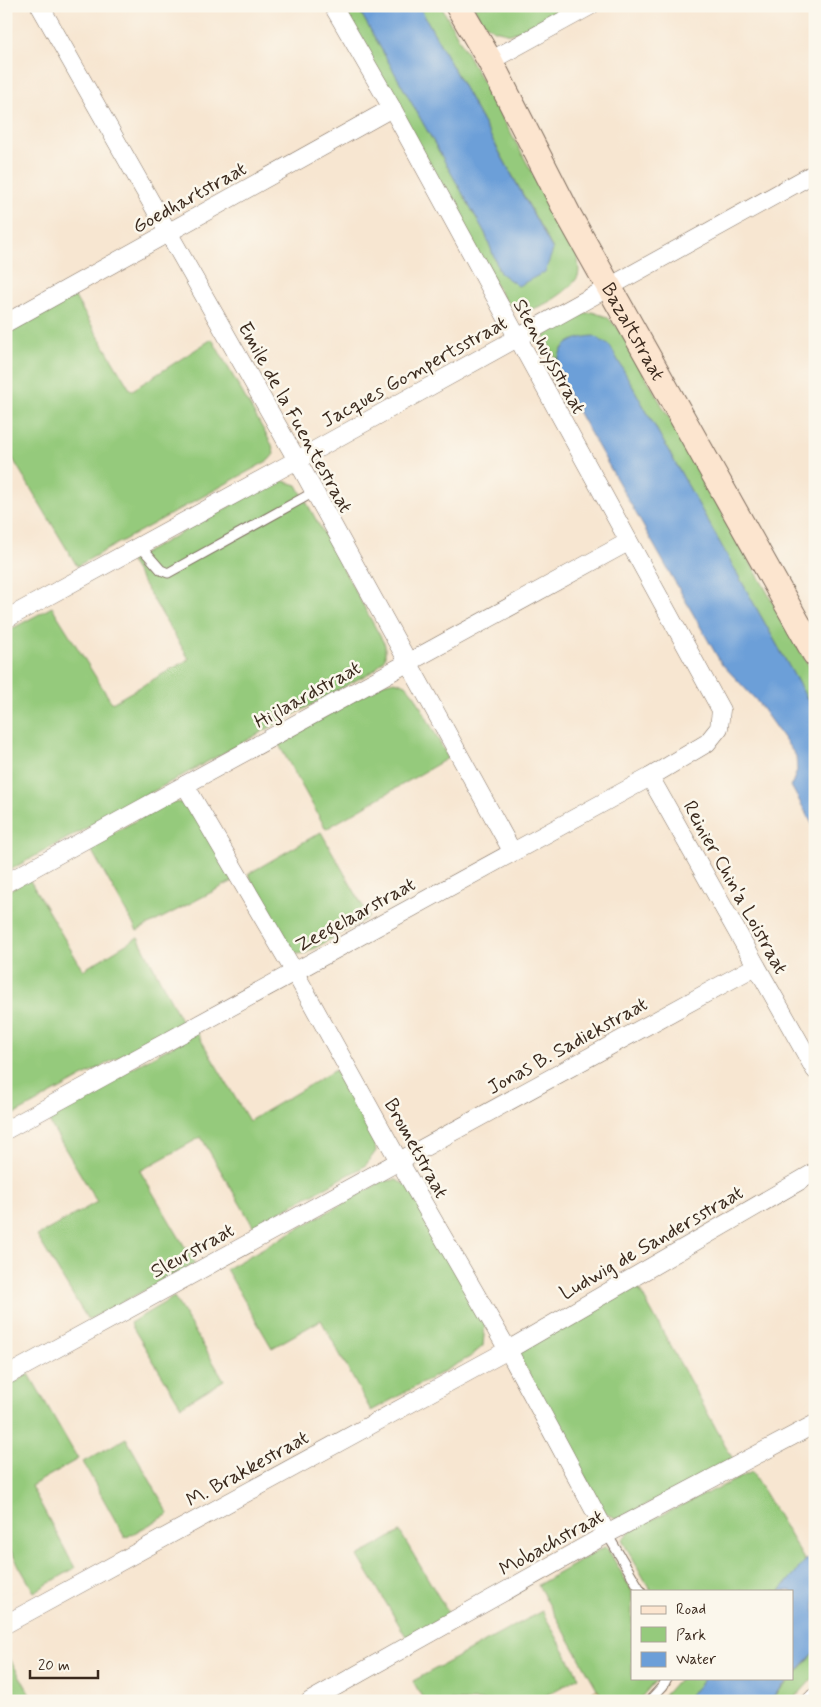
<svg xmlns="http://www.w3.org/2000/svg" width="821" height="1707" font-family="Mynerve,sans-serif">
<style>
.green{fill:#95ca7c;stroke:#687a4d}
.sand{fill:#eeda9e;stroke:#94825e}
.water{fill:#6c9fd8;stroke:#54647b}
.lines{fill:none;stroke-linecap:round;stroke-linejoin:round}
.lane-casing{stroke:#7d6c5d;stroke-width:11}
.street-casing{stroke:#7d6c5d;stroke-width:19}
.secondary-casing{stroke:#7d6c5d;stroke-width:27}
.lane{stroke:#fff;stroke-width:9}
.street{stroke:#fff;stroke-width:18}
.secondary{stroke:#fce5cf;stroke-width:25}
.labels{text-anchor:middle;stroke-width:5;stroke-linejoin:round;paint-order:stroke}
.street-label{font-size:20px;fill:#3b2a1e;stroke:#fbf7ec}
</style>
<rect width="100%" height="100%" fill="#fbf7ec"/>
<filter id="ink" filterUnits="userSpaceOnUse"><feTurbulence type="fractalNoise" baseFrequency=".02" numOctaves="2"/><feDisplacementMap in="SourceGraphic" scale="10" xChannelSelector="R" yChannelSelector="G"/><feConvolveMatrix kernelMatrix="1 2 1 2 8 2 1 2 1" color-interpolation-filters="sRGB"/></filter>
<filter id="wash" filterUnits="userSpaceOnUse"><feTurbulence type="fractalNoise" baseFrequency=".0096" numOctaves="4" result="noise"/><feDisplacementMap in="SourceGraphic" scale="20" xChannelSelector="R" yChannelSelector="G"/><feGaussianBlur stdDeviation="1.12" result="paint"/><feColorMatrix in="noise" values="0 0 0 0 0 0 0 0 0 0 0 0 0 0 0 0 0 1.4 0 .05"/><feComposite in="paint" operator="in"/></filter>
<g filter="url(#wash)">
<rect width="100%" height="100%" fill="#f7e6d1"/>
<g class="green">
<path d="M 341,6 L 357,6 L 485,233 L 500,273 L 553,249 L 419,6 L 441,6 L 578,256 C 578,262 580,271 578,276 C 571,291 535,314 519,310 C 513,308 507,302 503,298 Z"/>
<polygon points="473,6 566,6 525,29 511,34 494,30 482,22"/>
<polygon points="73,294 131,391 212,339 272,445 274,454 269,460 77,566 10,454 6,455 6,332"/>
<polygon points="592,312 607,317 619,329 815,677 815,713 610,346 563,347 557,361 544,336 576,315"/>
<polygon points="283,481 297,485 385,645 385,658 375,670 6,872 6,632 52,607 112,703 189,659 130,561 270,484"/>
<polygon points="395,681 406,685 415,696 448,758 326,829 278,743 382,684"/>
<polygon points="170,802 183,803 194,810 233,881 137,931 89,846"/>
<polygon points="321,832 369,917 306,953 297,954 288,945 248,874"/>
<polygon points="29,879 83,970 138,937 182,1022 6,1119 6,892"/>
<polygon points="197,1033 249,1121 335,1070 373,1134 376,1151 365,1166 253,1226 201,1137 140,1171 195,1264 88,1320 37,1236 97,1202 45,1115"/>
<polygon points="396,1180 408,1186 485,1324 483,1346 470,1357 371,1411 321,1320 272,1348 226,1269 383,1181"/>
<polygon points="637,1285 734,1461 618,1519 605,1513 519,1356 523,1346"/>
<polygon points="174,1297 224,1380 181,1406 130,1323"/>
<polygon points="29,1374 78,1459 31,1486 75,1568 34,1592 6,1543 6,1387"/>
<polygon points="126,1438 169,1514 125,1538 83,1462"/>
<polygon points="752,1472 805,1561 780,1591 651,1591 622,1540 632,1529"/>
<polygon points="400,1532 449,1614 407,1638 358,1556"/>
<polygon points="606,1546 632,1591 632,1678 658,1678 638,1701 604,1701 538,1585"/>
<polygon points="542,1611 579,1677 536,1701 424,1701 413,1681"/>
<polygon points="6,1652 34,1701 6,1701"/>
<polygon points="815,1652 815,1676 793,1700 769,1701 792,1678"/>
<polygon points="680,1678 705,1678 685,1701 659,1701"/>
</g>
<polygon class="sand" points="597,1689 604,1701 577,1701"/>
<g class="water">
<polygon points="357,6 419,6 553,250 545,272 518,286 500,273 485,233"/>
<path d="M 594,336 L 610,346 L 815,713 L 815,829 L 791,786 L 797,771 L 796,756 L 756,700 L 721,663 L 558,376 C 555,348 567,338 594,336 Z"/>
<polygon points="815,1553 815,1652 792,1676 792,1591 780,1591 805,1561"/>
<polygon points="705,1678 790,1678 769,1701 685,1701"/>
</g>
</g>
<g filter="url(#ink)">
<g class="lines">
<defs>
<g id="lane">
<polyline points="140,546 161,570 168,573 314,492"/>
<polyline points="607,1534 641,1591"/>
<polyline points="649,1701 663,1686 667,1678"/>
</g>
<g id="street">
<polyline points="40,6 297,460 512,851"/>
<polyline points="490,61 590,6"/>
<polyline points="6,323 392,108"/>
<polyline points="6,619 297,460 815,173"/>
<polyline points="650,777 815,1070"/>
<polyline points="185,785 294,971 399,1161 508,1350 607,1534"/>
<polyline points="6,883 628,542"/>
<polyline points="6,1130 650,777 707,743 719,728 721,710 392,108 333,6"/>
<polyline points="6,1376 756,966"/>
<polyline points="6,1624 508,1350 815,1172"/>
<polyline points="310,1701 607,1534 815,1424"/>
<polyline points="811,1701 815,1697"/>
</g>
<g id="secondary">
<path id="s1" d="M 458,6 L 490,61 L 568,214 L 815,654"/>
</g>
</defs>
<use href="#lane" class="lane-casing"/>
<use href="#street" class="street-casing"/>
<use href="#secondary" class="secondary-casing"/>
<use href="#lane" class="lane"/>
<use href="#street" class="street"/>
<use href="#secondary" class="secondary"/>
</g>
</g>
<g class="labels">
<g class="street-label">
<text transform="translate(189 197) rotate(-29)" y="7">Goedhartstraat</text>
<text dy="7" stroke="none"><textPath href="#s1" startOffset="370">Bazaltstraat</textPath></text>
<text transform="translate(550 356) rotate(61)" y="7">Stenhuysstraat</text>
<text transform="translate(414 371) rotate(-29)" y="7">Jacques Gompertsstraat</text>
<text transform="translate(296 417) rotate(61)" y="7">Emile de la Fuentestraat</text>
<text transform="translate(307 694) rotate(-29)" y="7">Hijlaardstraat</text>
<text transform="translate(736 887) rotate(61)" y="7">Reinier Chin'a Loistraat</text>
<text transform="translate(355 914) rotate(-29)" y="7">Zeegelaarstraat</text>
<text transform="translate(567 1045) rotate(-29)" y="7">Jonas B. Sadiekstraat</text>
<text transform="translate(417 1148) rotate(61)" y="7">Brometstraat</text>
<text transform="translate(651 1242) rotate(-30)" y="7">Ludwig de Sandersstraat</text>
<text transform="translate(192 1250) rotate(-29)" y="7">Sleurstraat</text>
<text transform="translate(247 1468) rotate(-29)" y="7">M. Brakkestraat</text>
<text transform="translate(551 1542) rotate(-29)" y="7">Mobachstraat</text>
</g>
</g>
<rect width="821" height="1707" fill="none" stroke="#fbf7ec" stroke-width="25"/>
<rect x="631" y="1590" width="162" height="90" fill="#fbf7ec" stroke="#aea59a"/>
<rect x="641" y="1606" width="25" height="8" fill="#fce5cf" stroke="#aea59a"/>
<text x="676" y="1614" font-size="15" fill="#3b2a1e">Road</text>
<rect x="641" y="1627" width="25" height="15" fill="#95ca7c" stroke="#aea59a"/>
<text x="676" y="1640" font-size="15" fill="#3b2a1e">Park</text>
<rect x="641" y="1652" width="25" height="15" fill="#6c9fd8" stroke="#aea59a"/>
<text x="676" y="1664" font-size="15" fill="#3b2a1e">Water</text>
<path d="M30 1670v8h68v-8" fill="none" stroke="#3b2a1e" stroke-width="2.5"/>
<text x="38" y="1670" font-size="15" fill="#3b2a1e" stroke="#fbf7ec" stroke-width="4" paint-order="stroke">20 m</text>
</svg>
